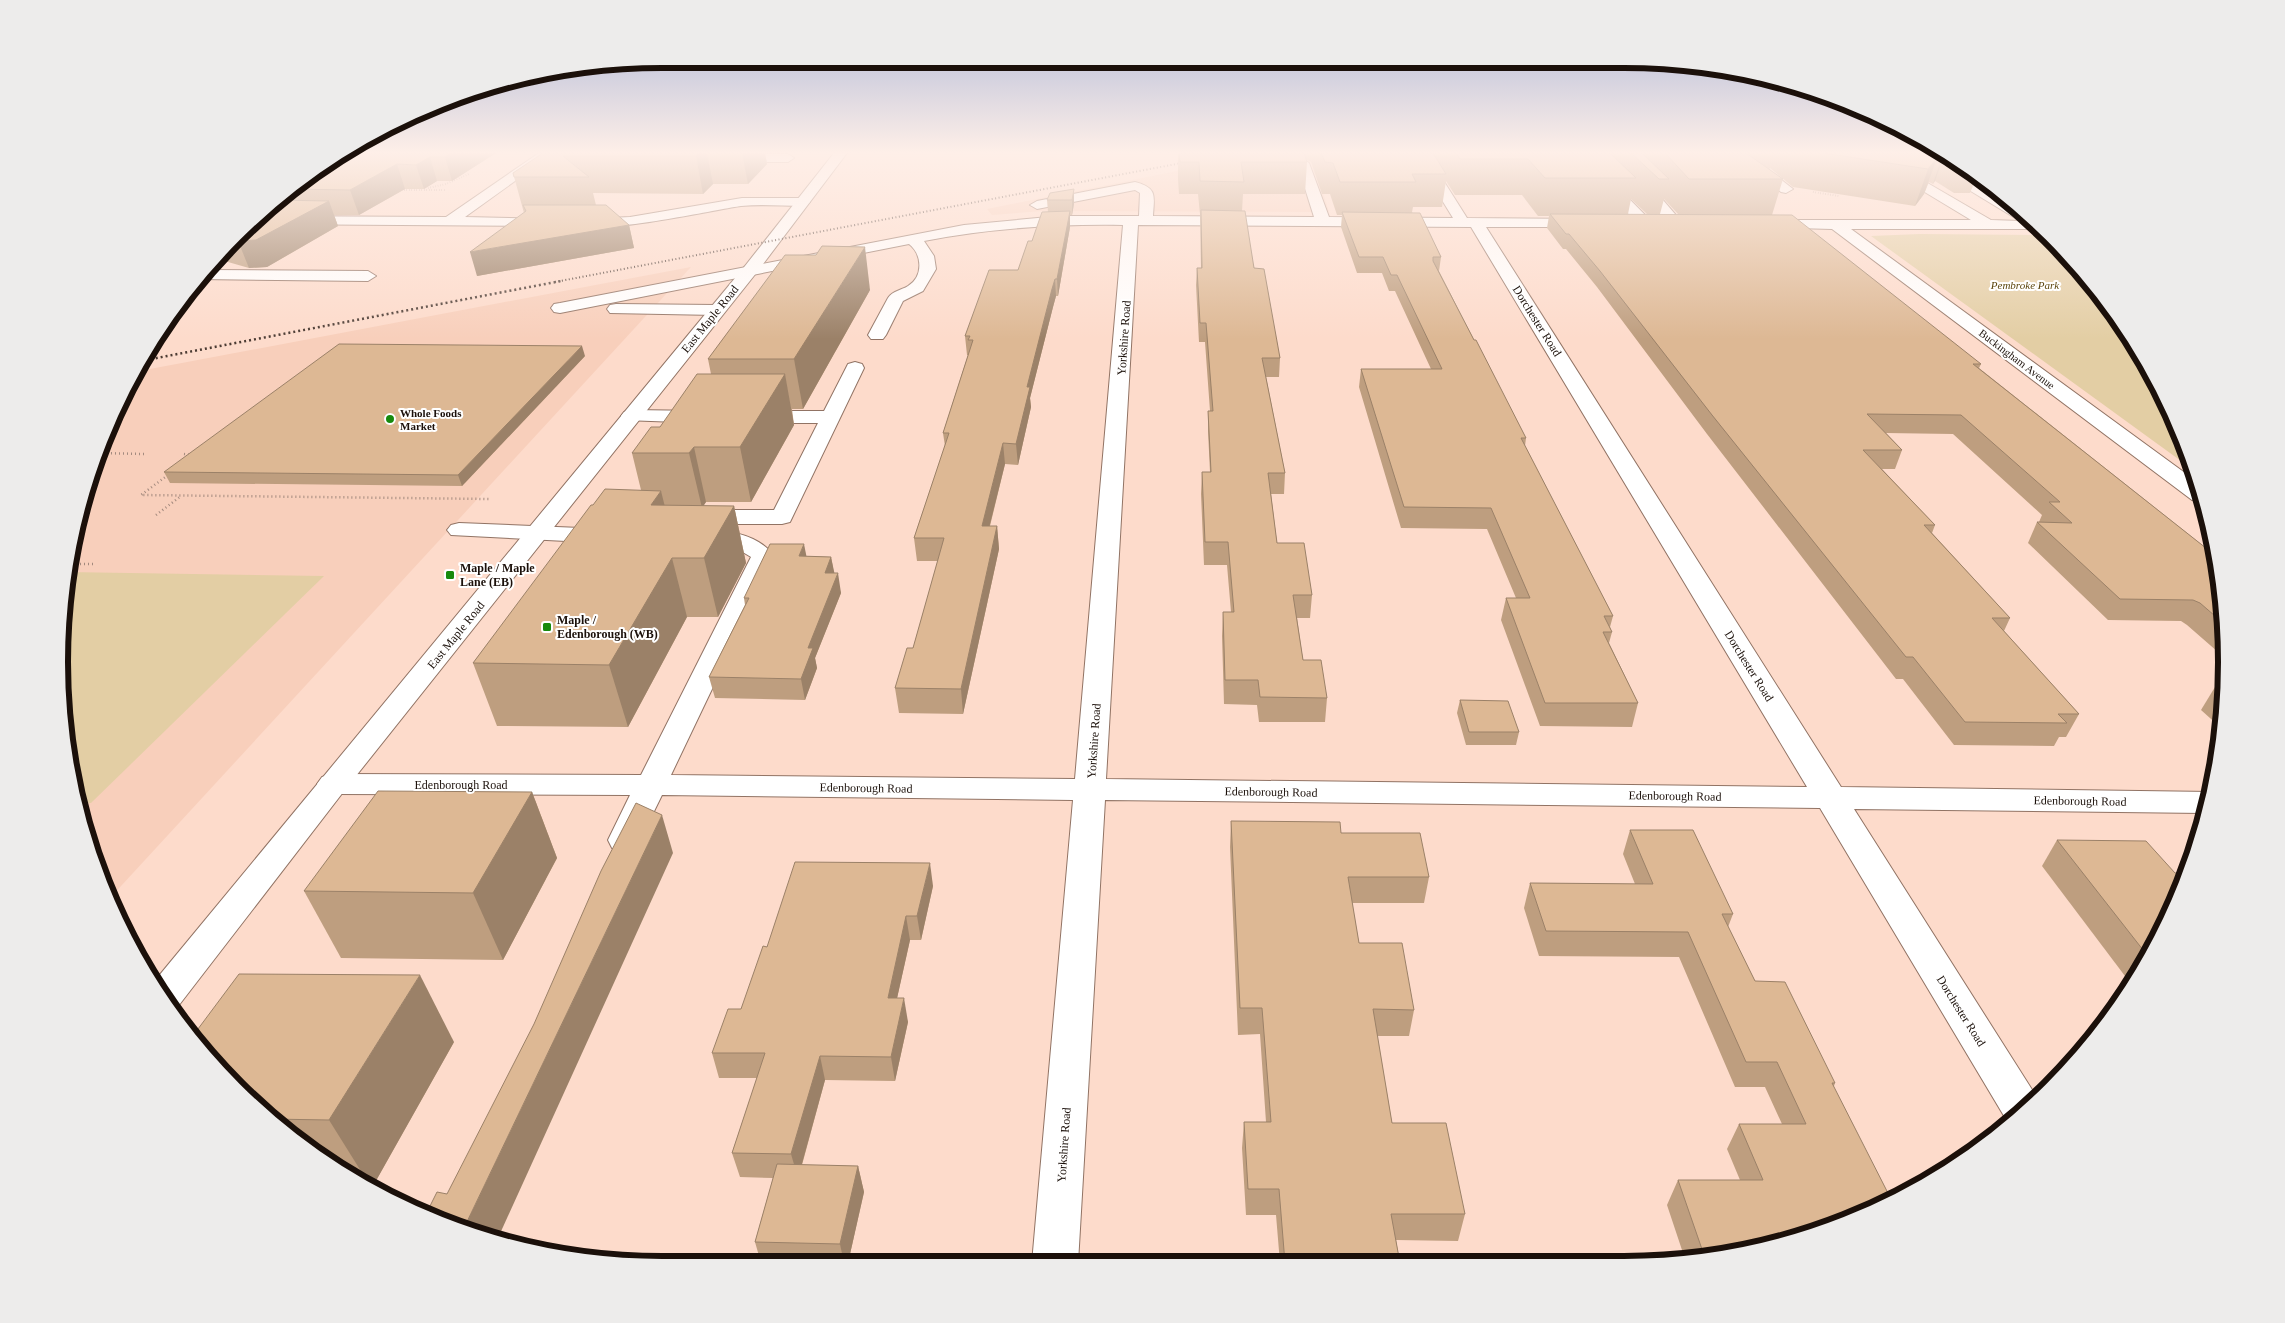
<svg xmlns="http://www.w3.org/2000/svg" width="2285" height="1323" font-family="'Times New Roman',serif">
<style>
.built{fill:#f8cfbb}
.green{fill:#e3cea4}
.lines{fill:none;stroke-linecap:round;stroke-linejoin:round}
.minor-casing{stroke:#917364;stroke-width:2}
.major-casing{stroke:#917364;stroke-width:2}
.path-far2{stroke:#a38a7e;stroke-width:2;stroke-dasharray:0.5 2;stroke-linecap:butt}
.path-far1{stroke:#a38a7e;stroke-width:2.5;stroke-dasharray:1 3;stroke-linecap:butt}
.path{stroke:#a38a7e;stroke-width:4;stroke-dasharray:1 4.5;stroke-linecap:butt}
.minor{fill:#fff;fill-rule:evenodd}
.major{fill:#fff;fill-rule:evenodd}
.rail-far1{stroke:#4b3b33;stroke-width:2;stroke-dasharray:1 2.5;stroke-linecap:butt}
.rail{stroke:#4b3b33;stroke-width:2.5;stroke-dasharray:2 3;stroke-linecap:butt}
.wall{fill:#be9e7f;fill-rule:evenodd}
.shaded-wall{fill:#9b8168}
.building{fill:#ddb894;stroke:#9b8168}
.poi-dot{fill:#178a0d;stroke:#fff;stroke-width:2}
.labels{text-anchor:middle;stroke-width:4;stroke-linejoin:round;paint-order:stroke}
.far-park-label{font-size:11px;font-style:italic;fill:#5c460e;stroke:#fff}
.far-street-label{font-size:11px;fill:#1b100a;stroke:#fff}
.far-poi-label{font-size:11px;font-weight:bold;fill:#1b100a;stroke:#fff;text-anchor:start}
.street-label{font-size:12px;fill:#1b100a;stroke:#fff}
.poi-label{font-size:12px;font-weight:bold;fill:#1b100a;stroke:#fff;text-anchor:start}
.rim{fill:none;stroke:#1b100a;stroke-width:6}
</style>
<rect width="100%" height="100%" fill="#fddbcb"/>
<g class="built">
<polygon points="1267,153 1303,153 1312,156 1329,212 1043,211 992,215 987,209"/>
<polygon points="691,267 110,898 91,856 60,701 64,583 79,505 121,395 134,372"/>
</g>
<g class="green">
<polygon points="1920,234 2049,235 2125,326 2180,431 2192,469 1871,236"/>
<polygon points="66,572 324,576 91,803 80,803 60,701"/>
</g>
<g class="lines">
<defs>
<g id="minor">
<polygon points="539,153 554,153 465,217 553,219 555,222 548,226 249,224 258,216 446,217"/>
<polygon points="693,153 788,154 794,158 788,162 696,162 690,158"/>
<path d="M 1413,153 L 1426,153 L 1467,218 L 1586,219 L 1593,223 L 1586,227 L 1486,227 L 1841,787 L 2211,792 L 2204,813 L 1854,809 L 2036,1096 L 2007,1121 L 1820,808 L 1105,800 L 1078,1263 L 1032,1263 L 1073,800 L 662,795 L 636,848 L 624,851 L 612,848 L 608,840 L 630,795 L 333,794 L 322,791 L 317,784 L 322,777 L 333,774 L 641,775 L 751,557 L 736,548 L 695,544 L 691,539 L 695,534 C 722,527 758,533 775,557 L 671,775 L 1075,779 L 1123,225 C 1055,224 991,228 924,241 L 934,256 L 936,269 L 923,291 L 903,301 L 886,335 L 883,339 L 871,339 L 868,335 L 888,298 C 892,291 902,290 908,286 C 924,276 922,254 909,244 L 560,313 L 554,312 L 551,308 L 554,304 L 560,303 L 964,225 L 1059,216 L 1139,216 L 1140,193 L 1135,190 L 1037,209 L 1030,205 L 1037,201 L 1135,182 C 1158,188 1154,196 1153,216 L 1314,217 L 1297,163 L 1303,159 L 1309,163 L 1329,217 L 1453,218 ZM 1138,225 L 1471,227 L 1807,787 L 1106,779 Z"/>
<polygon points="1570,153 1584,153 1650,220 1652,223 1650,226 1640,226"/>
<polygon points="1603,153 1617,153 1650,185 1681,221 1683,224 1681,227 1671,227 1640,191"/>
<polygon points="1732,153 1747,153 1793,189 1786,193 1781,192"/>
<polygon points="1860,153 1876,153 1991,220 2020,221 1908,153 1924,153 2010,203 2041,229 1851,229 2196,481 2202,501 2192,500 1832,229 1762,227 1760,224 1762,221 1767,220 1971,220"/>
<path d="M 742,198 L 803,198 L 810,202 L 803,206 C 783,206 761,204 741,206 C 718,209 592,237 582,223 L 589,219 L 630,217 Z"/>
<polygon points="207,270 368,271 376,276 368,281 199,279"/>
<polygon points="616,304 716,305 722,306 725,310 722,314 716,315 610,313 607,309 610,305"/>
<polygon points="855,362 862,364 864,368 790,522 782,524 699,524 691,522 687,517 691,512 699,510 774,510 818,423 756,423 749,421 746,417 749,413 756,411 824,411 846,368 848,364"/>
<polygon points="631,410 705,411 712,413 715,417 712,421 705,423 624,420 621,416 624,412"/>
<polygon points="459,523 605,529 613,531 617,536 613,541 605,543 451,535 447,530 451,525"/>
</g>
<polygon id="major" points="834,153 847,153 757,272 344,791 176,1009 171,1010 153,983 745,266"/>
</defs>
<use href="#minor" class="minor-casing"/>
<use href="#major" class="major-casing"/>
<g class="path-far2">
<polyline points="428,188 446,184 469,174"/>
<polyline points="399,190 445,190"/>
<polyline points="1813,192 1839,196"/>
</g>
<g class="path-far1">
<polyline points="99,453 144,454"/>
<polyline points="184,454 192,455"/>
<polyline points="168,475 141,495 489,499"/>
<polyline points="156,515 181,496"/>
<polyline points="68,564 93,564"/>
</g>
<polyline class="path" points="117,913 121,913"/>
<use href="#minor" class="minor"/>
<use href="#major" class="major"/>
<polyline class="rail-far1" points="555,282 1192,161"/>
<polyline class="rail" points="141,361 561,281"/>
</g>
<g class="wall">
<polygon points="343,153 496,153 452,181 437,181 424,189 405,189 359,215 334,215 338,226 267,267 249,268 228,262 214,262 235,236 295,183"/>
<polygon points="543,153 765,153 767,164 748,184 713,184 703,194 593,193 596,205 629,225 634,248 477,276 524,213 513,173"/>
<path d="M 1178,153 L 1945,153 L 1958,160 L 2004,198 L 1975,181 L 1970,193 L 1954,193 L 1935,181 L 1933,184 L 1929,182 L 1924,194 L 1915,206 L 1793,187 L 1770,168 L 1769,170 L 1783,179 L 1772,215 L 1981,364 L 1979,368 L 2216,556 L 2226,659 L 2187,625 L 2181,621 L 2108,620 L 2028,543 L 2037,522 L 2039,522 L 2042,515 L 1953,434 L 1886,433 L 1902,450 L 1895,469 L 1882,469 L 1935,525 L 1932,533 L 2010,618 L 2004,631 L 2079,714 L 2066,737 L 2059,737 L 2054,746 L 1954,745 L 1903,679 L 1896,679 L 1707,434 L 1597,287 L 1566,249 L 1563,249 L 1547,228 L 1549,216 L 1538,216 L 1522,195 L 1455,195 L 1446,181 L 1442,207 L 1413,207 L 1412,212 L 1441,257 L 1439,271 L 1474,340 L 1526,438 L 1525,446 L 1613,616 L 1610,627 L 1612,632 L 1609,643 L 1638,703 L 1632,727 L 1540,726 L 1501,620 L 1506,598 L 1516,598 L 1487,529 L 1401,528 L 1359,387 L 1361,369 L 1431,369 L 1395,291 L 1389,291 L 1382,273 L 1357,273 L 1341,227 L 1342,215 L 1337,215 L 1330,194 L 1322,194 L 1311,162 L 1306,159 L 1307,162 L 1305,194 L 1243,194 L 1242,211 L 1254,268 L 1280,358 L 1279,377 L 1266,377 L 1285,473 L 1284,494 L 1271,494 L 1277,543 L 1312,595 L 1310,618 L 1297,618 L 1303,660 L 1327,698 L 1325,722 L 1259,722 L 1257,705 L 1224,704 L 1222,636 L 1223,612 L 1231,612 L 1227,565 L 1204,565 L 1201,494 L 1202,472 L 1210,472 L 1208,431 L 1208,411 L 1210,411 L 1205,342 L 1199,342 L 1196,285 L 1197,268 L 1201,268 L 1200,214 L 1198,194 L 1179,194 L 1178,179 ZM 1631,199 L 1647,214 L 1628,214 ZM 1664,199 L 1678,214 L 1660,214 Z"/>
<polygon points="1074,189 1074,204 1072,215 1070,215 1070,227 1058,296 1056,296 1053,307 1030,398 1031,407 1018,465 1005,464 990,526 997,526 999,549 963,714 899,713 895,688 913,648 938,561 917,561 914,538 945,446 943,433 968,355 967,355 965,336 1018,270 1032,241 1048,212 1047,200"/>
<polygon points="870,290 803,409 792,409 794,425 751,502 706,502 703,506 734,506 746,563 718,617 687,617 628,727 497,726 473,663 593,505 641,490 632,453 660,427 711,374 708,359"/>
<polygon points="585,356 462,486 170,483 164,472"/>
<polygon points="806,556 831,557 834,573 841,593 815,658 817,668 805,700 715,698 709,677 745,605 744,598"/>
<polygon points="2215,687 2224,687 2220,727 2201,710"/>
<polygon points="1460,700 1519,732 1516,745 1466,745 1457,713"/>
<polygon points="532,792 557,858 503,960 341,958 304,891"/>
<polygon points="1231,821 1341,833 1429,877 1424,903 1352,903 1359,943 1414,1010 1409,1036 1377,1036 1392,1123 1465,1214 1458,1241 1396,1240 1400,1263 1280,1263 1276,1215 1246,1215 1242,1148 1244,1122 1266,1122 1260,1034 1238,1035 1230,847"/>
<polygon points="1630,830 1733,914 1728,927 1755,981 1835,1083 1834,1086 1817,1232 1685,1259 1667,1205 1678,1180 1740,1180 1727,1149 1739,1124 1782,1124 1765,1087 1735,1087 1679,957 1539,956 1524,908 1530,883 1635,884 1623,854"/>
<polygon points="2057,840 2175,873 2180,892 2131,984 2042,866"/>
<polygon points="933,886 921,940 910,940 897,998 908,1022 895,1081 825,1080 802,1165 858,1166 864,1192 848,1263 761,1263 755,1242 773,1178 740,1177 732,1153 757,1078 719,1078 712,1053 741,1009 767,947"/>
<polygon points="454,1042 373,1186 327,1163 264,1114"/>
</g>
<g class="shaded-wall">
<polygon points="451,153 496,153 452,181 445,157"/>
<polygon points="699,153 707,153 713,184 703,194 696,156"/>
<polygon points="742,153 765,153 767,164 748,184"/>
<polygon points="1943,153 1945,153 1935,181 1933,184"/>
<polygon points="430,157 437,181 424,189 416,165"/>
<polygon points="1937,158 1924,194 1915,206 1928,169"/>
<polygon points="397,164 405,189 359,215 350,190"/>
<polygon points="1074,189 1074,204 1072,215 1072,200"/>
<polygon points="329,201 338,226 267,267 249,268 238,241"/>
<polygon points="1070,211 1070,227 1058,296 1057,279"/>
<polygon points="629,225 634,248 477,276 470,252"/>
<polygon points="865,247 870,290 803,409 794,359"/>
<polygon points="1055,279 1056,296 1053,307 1030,398 1031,407 1018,465 1016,444 1027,387 1052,289"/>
<polygon points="582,346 585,356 462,486 458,475"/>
<polygon points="785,374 794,425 751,502 740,447"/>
<polygon points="1003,443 1005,464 984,548 982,526"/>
<polygon points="694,447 706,502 702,508 689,453"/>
<polygon points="661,491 675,547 651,505"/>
<polygon points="734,506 746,563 718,617 704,558"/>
<polygon points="997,526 999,549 963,714 961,689"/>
<polygon points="804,544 808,564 799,556"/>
<polygon points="831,557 835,576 825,573"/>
<polygon points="672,558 687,617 628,727 609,665"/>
<polygon points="838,573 841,593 815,658 817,668 805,700 801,679 808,648"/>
<polygon points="532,792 557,858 503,960 473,893"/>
<polygon points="662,815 673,853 498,1238 467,1232 463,1230"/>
<polygon points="930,863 933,886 921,940 917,916"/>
<polygon points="906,916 910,940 892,1021 888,998"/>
<polygon points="420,975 454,1042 373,1186 369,1184 329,1120"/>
<polygon points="904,998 908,1022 895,1081 891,1057"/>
<polygon points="820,1056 825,1080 798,1178 791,1154"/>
<polygon points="858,1166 864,1192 848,1263 844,1263 840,1244"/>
</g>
<g class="building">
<polygon points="343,153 451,153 445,157 430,157 416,165 397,164 350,190 288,189 295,183"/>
<polygon points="543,153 699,153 696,156 563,156 589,177 514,177 513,173"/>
<polygon points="1179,153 1304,153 1307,162 1241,162 1244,182 1200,181 1199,162 1180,162"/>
<polygon points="1321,153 1433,153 1446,174 1412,174 1416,182 1340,182 1333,163 1325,162"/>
<polygon points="1456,153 1610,153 1636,178 1545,178 1528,159 1460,159"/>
<polygon points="1631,153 1642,153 1669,179 1659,179"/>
<polygon points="1665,153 1746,153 1783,179 1689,179"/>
<polygon points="1823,153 1929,153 1937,158 1928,169"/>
<polygon points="1074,189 1072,200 1047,200 1050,193"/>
<polygon points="275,200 329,201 256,240 238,241 232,239 235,236"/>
<polygon points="523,205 606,205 629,225 470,252 526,211"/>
<polygon points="1201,210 1245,211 1254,268 1264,269 1280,358 1262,358 1285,473 1268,473 1277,543 1304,543 1312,595 1293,595 1303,660 1321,660 1327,698 1260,697 1258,680 1225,680 1223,612 1234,612 1228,542 1205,542 1202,472 1211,472 1208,411 1213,411 1206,323 1200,323 1197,268 1202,268"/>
<polygon points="1070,211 1057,279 1055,279 1052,289 1027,387 1030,387 1016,444 1003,443 982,526 997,526 961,689 895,688 907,648 913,648 944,538 914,538 949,433 943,433 973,340 968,340 970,336 965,336 989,270 1018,270 1028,241 1032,241 1042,212"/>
<polygon points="1342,212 1420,213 1441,257 1433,257 1433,261 1474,340 1476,340 1526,438 1521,438 1613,616 1604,616 1612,632 1603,632 1638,703 1545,703 1506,598 1530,598 1491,508 1404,507 1361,369 1442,369 1397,275 1391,275 1383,257 1359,257"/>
<polygon points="1550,214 1792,215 1981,364 1973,364 2216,556 2222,622 2200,603 2193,600 2120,599 2037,522 2072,523 2049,502 2060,502 1961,415 1867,414 1902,450 1863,450 1935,525 1924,525 2010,618 1992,618 2079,714 2058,714 2067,723 1965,722 1913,657 1906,657 1712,415 1600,271 1569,234 1566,234"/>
<polygon points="822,246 865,247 794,359 708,359 785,255 816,255"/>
<polygon points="339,344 582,346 458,475 164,472"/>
<polygon points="697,374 785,374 740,447 694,447 689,453 632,453 651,427 660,427"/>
<polygon points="605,489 661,491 651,505 734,506 704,558 672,558 609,665 473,663 591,505 593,505"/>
<polygon points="770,544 804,544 799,556 831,557 825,573 838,573 808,648 813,648 801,679 709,677 749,598 744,598"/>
<polygon points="2215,687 2224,687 2223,694"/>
<polygon points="1460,700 1508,701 1519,732 1469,732"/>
<polygon points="378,791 532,792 473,893 304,891"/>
<polygon points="636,803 662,815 463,1230 427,1212 437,1192 447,1194 534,1024 601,871"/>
<polygon points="1231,821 1340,822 1341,833 1420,833 1429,877 1348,877 1359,943 1402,943 1414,1010 1373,1009 1392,1123 1446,1123 1465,1214 1391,1214 1400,1263 1285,1263 1279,1189 1248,1189 1244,1122 1271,1122 1262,1008 1240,1008"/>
<polygon points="1630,830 1693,830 1733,914 1722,914 1755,981 1785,982 1835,1083 1832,1083 1891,1199 1817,1232 1797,1236 1775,1236 1776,1240 1704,1255 1678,1180 1763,1180 1739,1124 1806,1124 1777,1062 1746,1062 1688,932 1546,931 1530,883 1653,884"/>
<polygon points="2057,840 2146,841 2175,873 2186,873 2180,892 2147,955"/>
<polygon points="795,862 930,863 917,916 906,916 888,998 904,998 891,1057 820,1056 791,1154 732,1153 765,1053 712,1053 728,1009 741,1009 763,946 767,947"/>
<polygon points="239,974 420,975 329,1120 270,1119 264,1114 192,1037"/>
<polygon points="777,1164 858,1166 840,1244 755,1242"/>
</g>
<linearGradient id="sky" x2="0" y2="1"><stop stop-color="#a9b4d6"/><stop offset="0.45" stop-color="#feefe8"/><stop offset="1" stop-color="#feefe8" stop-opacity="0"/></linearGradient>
<rect width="2285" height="339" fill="url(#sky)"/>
<g class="poi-dot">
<circle cx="390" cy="419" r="5"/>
<rect x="445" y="570" width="10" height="10" rx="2.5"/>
<rect x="542" y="622" width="10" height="10" rx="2.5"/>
</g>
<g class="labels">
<g class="far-park-label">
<text x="2025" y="289">Pembroke Park</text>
</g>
<g class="far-street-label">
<text transform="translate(2017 359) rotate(37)" y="4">Buckingham Avenue</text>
</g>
<g class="far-poi-label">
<text x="400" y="417">Whole Foods<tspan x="400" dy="13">Market</tspan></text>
</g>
<g class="street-label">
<text transform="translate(710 319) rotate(-51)" y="4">East Maple Road</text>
<text transform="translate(1537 321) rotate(58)" y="4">Dorchester Road</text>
<text transform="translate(1124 338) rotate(-86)" y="4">Yorkshire Road</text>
<text transform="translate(456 635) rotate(-51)" y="4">East Maple Road</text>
<text transform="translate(1749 666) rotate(58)" y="4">Dorchester Road</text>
<text transform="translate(1094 741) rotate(-86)" y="4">Yorkshire Road</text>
<text x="461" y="789">Edenborough Road</text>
<text transform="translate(866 788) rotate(1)" y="4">Edenborough Road</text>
<text transform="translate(1271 792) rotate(1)" y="4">Edenborough Road</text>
<text transform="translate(1675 796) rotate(1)" y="4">Edenborough Road</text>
<text transform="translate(2080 801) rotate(1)" y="4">Edenborough Road</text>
<text transform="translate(1961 1011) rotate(58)" y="4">Dorchester Road</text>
<text transform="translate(1064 1145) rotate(-86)" y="4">Yorkshire Road</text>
</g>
<g class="poi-label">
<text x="460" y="572">Maple / Maple<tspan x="460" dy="14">Lane (EB)</tspan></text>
<text x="557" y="624">Maple /<tspan x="557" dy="14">Edenborough (WB)</tspan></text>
</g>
</g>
<path d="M0 0H2285V1323H0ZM662 68H1624A594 594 0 0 1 2218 662V662A594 594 0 0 1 1624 1256H662A594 594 0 0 1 68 662V662A594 594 0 0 1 662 68Z" fill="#edeceb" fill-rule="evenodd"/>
<path class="rim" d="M662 68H1624A594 594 0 0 1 2218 662V662A594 594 0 0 1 1624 1256H662A594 594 0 0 1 68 662V662A594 594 0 0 1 662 68Z"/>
</svg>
